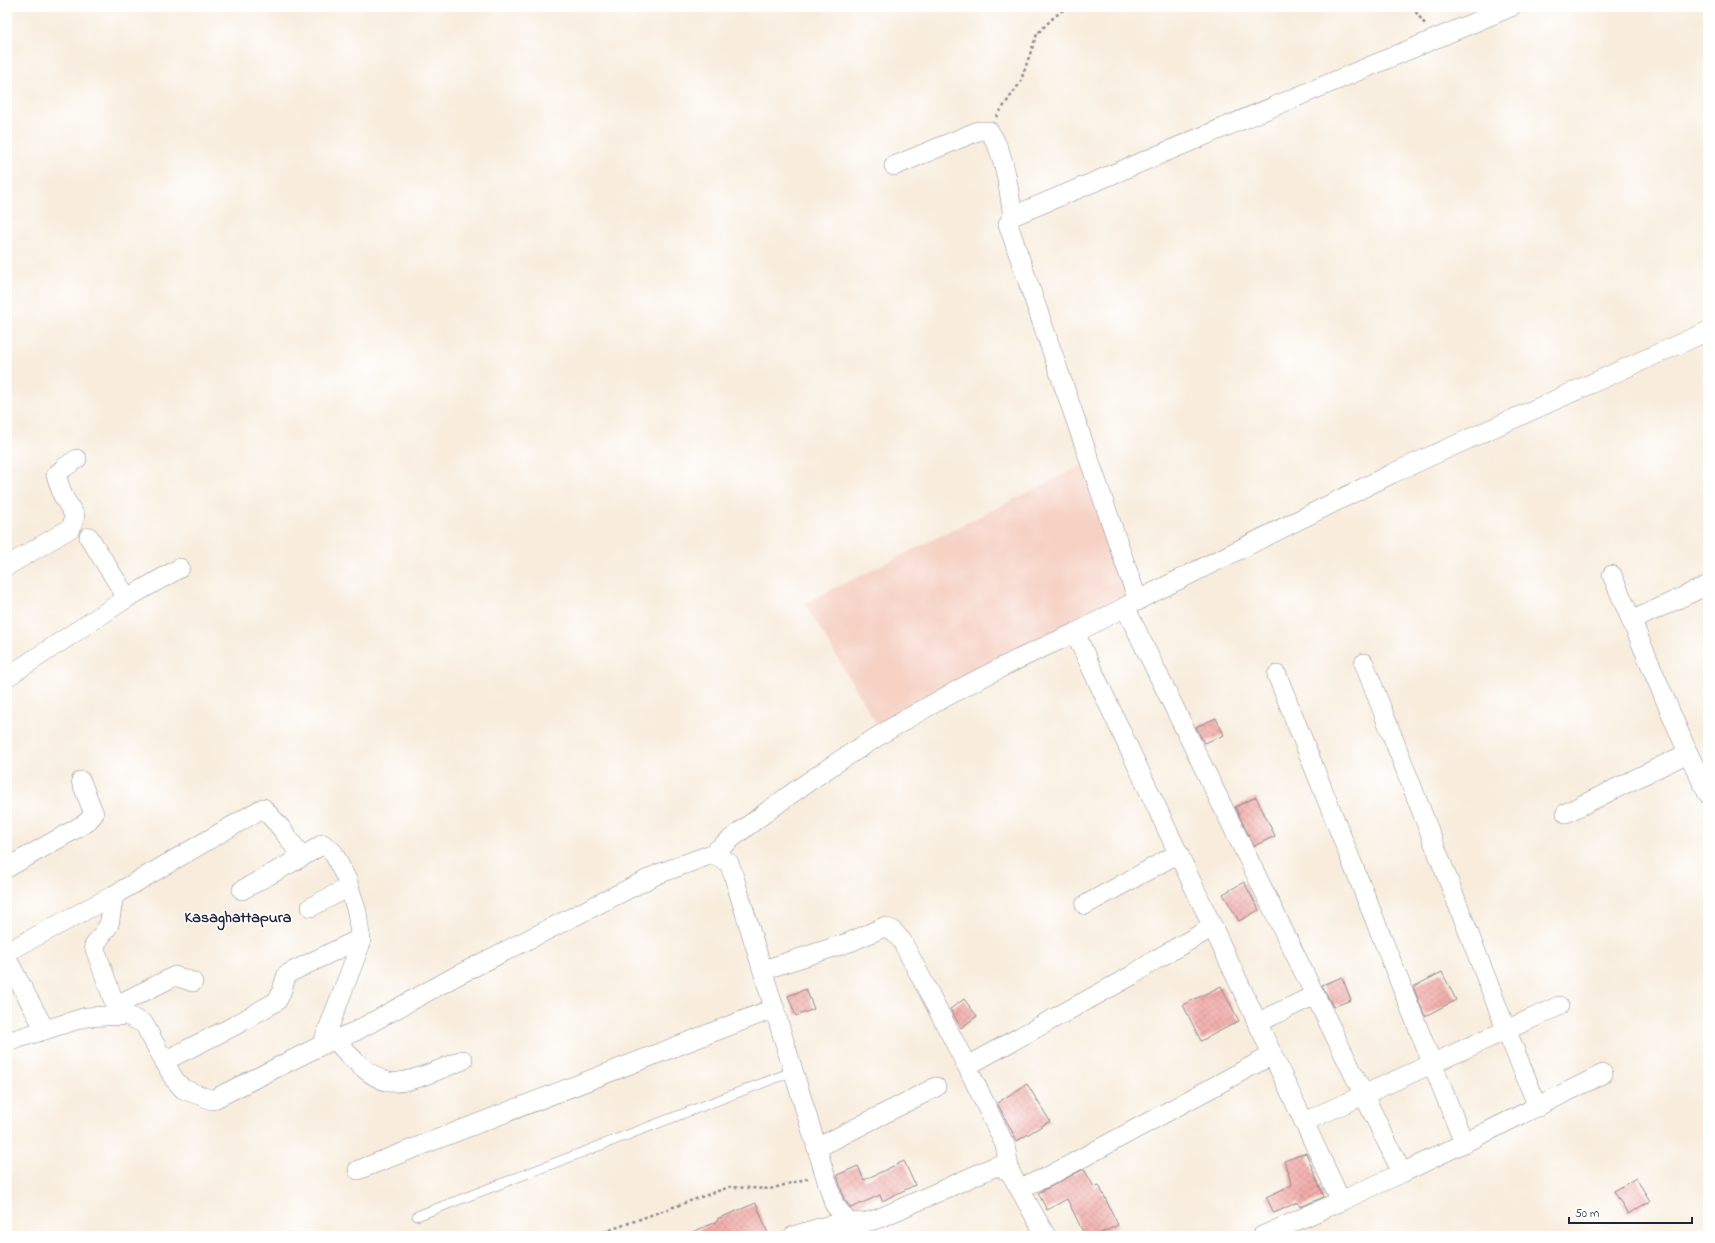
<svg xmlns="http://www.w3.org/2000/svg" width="1715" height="1243" font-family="'Indie Flower',sans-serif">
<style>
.built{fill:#f6d2c5}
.building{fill:url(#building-cross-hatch)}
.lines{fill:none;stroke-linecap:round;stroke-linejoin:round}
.service-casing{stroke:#8d888c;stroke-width:10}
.minor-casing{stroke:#8d888c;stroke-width:20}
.path{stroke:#8d888c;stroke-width:2.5;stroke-dasharray:3 3;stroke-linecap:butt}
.service{stroke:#fff;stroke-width:9}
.minor{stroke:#fff;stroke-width:19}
.labels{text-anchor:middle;stroke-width:3;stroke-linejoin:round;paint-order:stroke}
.quarter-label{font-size:16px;font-weight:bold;fill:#22223b;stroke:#fff}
</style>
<defs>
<pattern id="building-cross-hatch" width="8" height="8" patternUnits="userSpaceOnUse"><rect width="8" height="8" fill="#f2adaa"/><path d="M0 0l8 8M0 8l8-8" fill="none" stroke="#cf9593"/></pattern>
</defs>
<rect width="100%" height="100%" fill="#fff"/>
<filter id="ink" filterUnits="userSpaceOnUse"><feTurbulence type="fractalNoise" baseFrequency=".025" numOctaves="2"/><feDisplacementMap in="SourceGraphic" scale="8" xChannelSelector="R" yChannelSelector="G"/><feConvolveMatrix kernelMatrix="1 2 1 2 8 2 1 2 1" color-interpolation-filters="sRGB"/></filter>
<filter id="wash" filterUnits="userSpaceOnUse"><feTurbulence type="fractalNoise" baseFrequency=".012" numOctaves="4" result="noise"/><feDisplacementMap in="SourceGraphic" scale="16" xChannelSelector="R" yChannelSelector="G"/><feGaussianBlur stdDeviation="0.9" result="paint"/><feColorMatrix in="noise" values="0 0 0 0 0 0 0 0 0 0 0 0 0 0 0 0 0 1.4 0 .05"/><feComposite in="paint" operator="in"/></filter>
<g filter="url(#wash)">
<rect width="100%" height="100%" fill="#f8eddd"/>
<polygon class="built" points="1085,464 1126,594 877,725 805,603"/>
<g id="blocks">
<g class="building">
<polygon points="1216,718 1224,735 1204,743 1196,727"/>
<polygon points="1256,797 1275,836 1254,846 1235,807"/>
<polygon points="1244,882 1259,910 1239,921 1223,894"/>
<polygon points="1442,972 1456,1000 1425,1016 1413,987"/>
<polygon points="1342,977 1351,1000 1333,1007 1322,985"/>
<polygon points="1221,986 1239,1021 1201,1041 1183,1005"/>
<polygon points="806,989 814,1009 796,1016 788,996"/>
<polygon points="964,999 977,1016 961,1028 950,1009"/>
<polygon points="1027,1084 1050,1121 1017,1141 997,1103"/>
<polygon points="1306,1153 1324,1197 1300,1207 1298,1202 1274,1213 1266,1197 1292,1185 1284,1161"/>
<polygon points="904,1161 915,1185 882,1201 880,1195 851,1208 844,1199 837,1175 858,1166 864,1180"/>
<polygon points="1084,1169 1094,1187 1099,1185 1118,1225 1095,1236 1085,1236 1067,1199 1047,1210 1038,1193"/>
<polygon points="1636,1178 1650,1201 1628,1214 1614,1191"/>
<polygon points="756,1203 769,1236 683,1236 718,1221 717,1219"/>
</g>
</g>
</g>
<g filter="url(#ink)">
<use href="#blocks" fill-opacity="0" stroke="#8d888c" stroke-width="1"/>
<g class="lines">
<defs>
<polyline id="service" points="417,1216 794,1071"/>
<g id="minor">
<path d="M 894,166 L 978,131 L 989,131 C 1006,155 1008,188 1013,216"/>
<polyline points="7,566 71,528 75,516 63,496 56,475 65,467 77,459"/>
<polyline points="1612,575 1688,753 1708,794"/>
<polyline points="127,598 180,568"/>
<polyline points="1138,601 1008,224 1013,216 1511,7"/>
<polyline points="1126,606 1391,474 1708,331"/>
<polyline points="1631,621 1708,585"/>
<polyline points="1075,633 1125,607 1402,1173 1341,1201"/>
<polyline points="1364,663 1506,1029 1538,1107"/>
<polyline points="1277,675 1464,1143 1402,1173"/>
<polyline points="7,677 127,598 89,537"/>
<polyline points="1566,813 1688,753"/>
<path d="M 712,854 C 822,765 945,690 1075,633 L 1341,1201 L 1262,1236"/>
<polyline points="7,868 86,823 94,814 81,781"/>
<polyline points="242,890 302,857"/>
<polyline points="114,895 109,925 94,946 119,1016"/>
<polyline points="1085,905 1179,853"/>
<polyline points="311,907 349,887"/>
<polyline points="7,952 114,895 263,808 281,828 302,857 323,844 333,852 347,880 357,912 361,943 322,1045"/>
<polyline points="7,959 45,1030"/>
<polyline points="763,970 850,942 884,927 892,930 902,941 967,1066 1005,1145 1010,1172"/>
<polyline points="115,1006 175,976 193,982"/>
<polyline points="1257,1023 1315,995"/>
<path d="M 335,1040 C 348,1054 369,1078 389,1082 C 408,1085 444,1067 463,1060"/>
<polyline points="7,1042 86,1017 127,1015 144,1024 174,1079 183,1089 212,1100 322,1045 356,1031 456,976 658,874 712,854 729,863 734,877 834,1204 848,1222 864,1223 880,1218 996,1166 1010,1172 1046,1236"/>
<polyline points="164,1061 234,1026 277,1001 281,993 287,974 361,938"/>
<polyline points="967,1066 1131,976 1155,960 1213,927"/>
<polyline points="1304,1122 1559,1006"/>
<polyline points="1464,1143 1603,1074"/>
<polyline points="817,1148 936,1087"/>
<polyline points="358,1170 775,1008"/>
<polyline points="1020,1188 1047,1177 1272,1055"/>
<polyline points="793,1236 822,1227 848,1222"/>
</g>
</defs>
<use href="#service" class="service-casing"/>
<use href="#minor" class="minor-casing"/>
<g class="path">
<polyline points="1412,7 1425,24"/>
<polyline points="996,117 1020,83 1037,34 1054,17 1067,7"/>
<polyline points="593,1236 729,1187 770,1189 809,1178"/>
</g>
<use href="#service" class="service"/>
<use href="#minor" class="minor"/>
</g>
</g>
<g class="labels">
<g class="quarter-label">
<text x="238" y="922">Kasaghattapura</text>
</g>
</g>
<rect width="1715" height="1243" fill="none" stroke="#fff" stroke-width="24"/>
<path d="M1569 1217v6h123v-6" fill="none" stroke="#22223b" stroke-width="2"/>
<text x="1575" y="1217" font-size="12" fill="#22223b" stroke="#ffffff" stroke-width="3" paint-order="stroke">50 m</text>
</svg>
